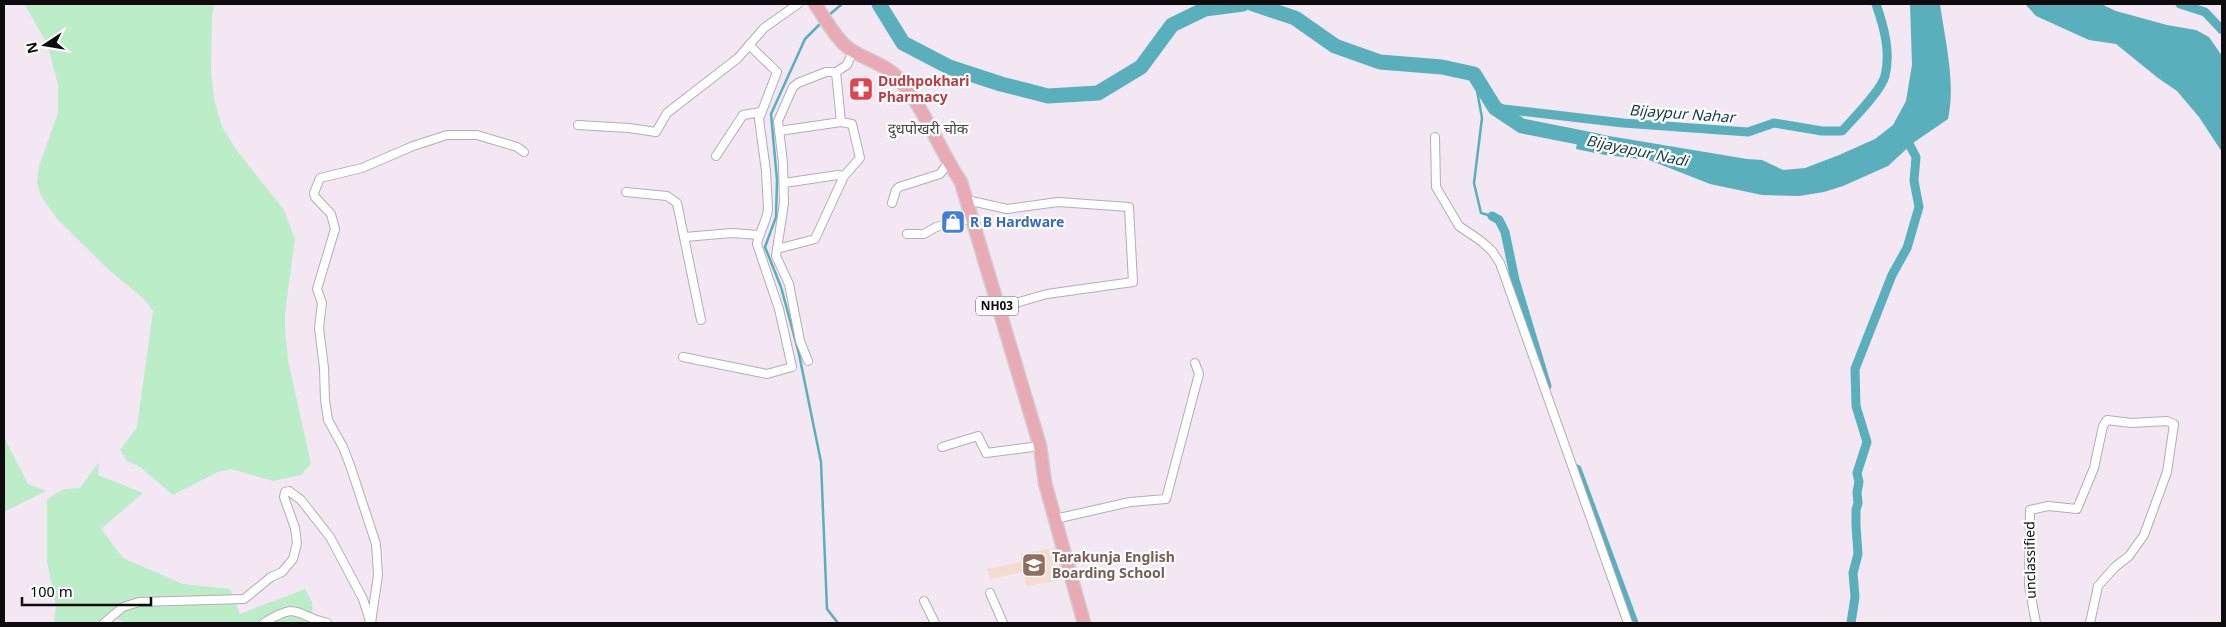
<svg xmlns="http://www.w3.org/2000/svg" width="2226" height="627" font-family="Georgia,'Noto Sans Devanagari',serif">
<style>
.education{fill:#f3ddd0}
.green{fill:#bbedc9}
.water{fill:#59afbc}
.lines{fill:none;stroke-linecap:round;stroke-linejoin:round}
.stream{stroke:#59afbc;stroke-width:2.5}
.canal{stroke:#59afbc;stroke-width:9}
.river{stroke:#59afbc;stroke-width:15}
.minor-casing{stroke:#b6abb7;stroke-width:10}
.primary-casing{stroke:#cfcecf;stroke-width:15}
.minor{stroke:#fff;stroke-width:8}
.primary{stroke:#e8aab5;stroke-width:12}
.labels{text-anchor:middle;stroke-width:4.5;stroke-linejoin:round;paint-order:stroke}
.shield{fill:#fff;stroke:#565456;stroke-width:1}
.shield-label{font-size:12px;font-weight:bold;fill:#0e0a0e}
.health-label{font-size:14px;font-weight:bold;fill:#be3a42;stroke:#fff;text-anchor:start}
.shop-label{font-size:14px;font-weight:bold;fill:#366cbe;stroke:#fff;text-anchor:start}
.education-label{font-size:14px;font-weight:bold;fill:#785e54;stroke:#fff;text-anchor:start}
.street-label{font-size:14px;fill:#0e0a0e;stroke:#fff}
.water-label{font-size:15px;font-style:italic;fill:#143d43;stroke:#fff}
.neighbourhood-label{font-size:15px;fill:#4d444e;stroke:#fff}
</style>
<rect width="100%" height="100%" fill="#f3e7f4"/>
<polygon class="education" points="1060,547 1066,580 1026,586 1024,572 990,579 987,569 1021,562 1021,554"/>
<g class="green">
<polygon points="24,4 215,4 212,15 211,70 214,99 222,127 238,152 284,210 295,239 285,313 285,329 288,360 311,464 301,475 273,481 231,469 218,472 173,495 140,467 127,461 120,450 137,427 153,311 144,299 109,270 58,220 41,196 37,182 39,166 58,113 58,84 47,43"/>
<polygon points="4,437 28,484 46,491 4,512"/>
<polygon points="99,462 98,475 143,493 101,529 123,558 183,584 230,589 240,614 305,589 312,602 313,623 124,623 112,615 108,623 54,623 56,605 47,561 47,499 64,489 80,488"/>
</g>
<g class="water">
<path d="M 1910,4 L 1940,4 C 1945,41 1956,82 1948,119 L 1913,143 L 1888,166 L 1843,186 L 1824,192 L 1799,196 L 1762,195 L 1710,184 L 1649,160 L 1605,155 L 1576,149 L 1579,131 L 1747,159 L 1762,160 L 1783,170 L 1805,168 L 1839,155 L 1875,139 L 1893,125 L 1906,101 L 1912,65 Z"/>
<polygon points="2025,4 2101,4 2116,11 2167,25 2196,30 2209,37 2222,56 2222,152 2199,117 2177,91 2158,78 2116,44 2089,40 2036,16"/>
</g>
<g class="lines">
<g class="stream">
<polyline points="829,15 842,4"/>
<polyline points="821,23 805,39 771,114 777,180 776,217 765,247 781,287 799,354 821,462 827,609 838,623"/>
<polyline points="1474,74 1482,118 1474,183 1481,213 1492,216"/>
</g>
<g class="canal">
<polyline points="2180,4 2205,12 2222,30"/>
<path d="M 1495,108 L 1623,123 L 1748,132 L 1774,123 L 1822,131 L 1842,131 C 1853,119 1881,91 1885,76 C 1891,52 1884,27 1876,4"/>
<polyline points="1492,216 1499,220 1505,232 1515,280 1547,386"/>
<polyline points="1577,469 1634,623"/>
<polyline points="1851,623 1855,597 1853,573 1858,554 1856,526 1856,510 1858,503 1857,492 1859,482 1857,473 1867,442 1856,406 1855,369 1892,275 1907,248 1919,207 1914,181 1916,157 1905,136"/>
</g>
<g class="river">
<polyline points="879,4 903,43 949,67 1001,84 1048,96 1098,93 1141,67 1172,25 1205,9 1243,4"/>
<polyline points="1253,4 1295,18 1335,46 1380,62 1442,67 1474,74 1495,108 1522,126 1598,141"/>
</g>
<defs>
<g id="minor">
<polyline points="578,125 629,128 656,132 667,113 738,58 764,28 798,4"/>
<polyline points="779,131 841,122"/>
<polyline points="1435,137 1436,187 1459,226 1481,241 1492,251 1500,263 1628,623"/>
<polyline points="716,156 743,115 761,112"/>
<polyline points="784,183 838,175 844,176"/>
<polyline points="626,192 667,196 677,203 701,320"/>
<polyline points="967,200 1007,209 1058,202 1129,207 1133,282 1047,294 998,308"/>
<polyline points="892,203 896,190 899,187 940,174 948,163"/>
<polyline points="907,234 924,234 936,227 972,218"/>
<polyline points="685,237 732,233 758,235"/>
<polyline points="777,249 815,239 844,176 860,158 852,124 841,122 836,72 847,65 853,51"/>
<path d="M 683,357 L 767,374 L 792,367 L 779,309 L 757,244 C 759,232 767,221 768,209 L 766,171 L 759,119 L 777,72 L 749,45"/>
<polyline points="808,361 800,341 789,284 776,256 784,203 783,163 778,121 793,87 798,83 826,72 836,72"/>
<polyline points="942,447 978,436 986,453 1040,446"/>
<polyline points="1055,519 1130,502 1166,499 1199,374 1195,363"/>
<polyline points="990,593 1003,623"/>
<polyline points="924,601 935,623"/>
<polyline points="104,623 123,607 139,602 244,599 271,577 282,572 293,559 297,543 295,528 284,497 285,492 289,491 301,500 330,537 363,599 370,621"/>
<path d="M 264,623 C 299,601 294,615 327,623"/>
<polyline points="369,623 371,623 378,575 376,544 351,468 343,447 328,420 325,400 324,368 319,328 322,303 317,289 335,229 331,214 315,197 314,193 320,178 362,168 413,146 447,135 477,135 517,147 524,152"/>
<polyline points="2036,623 2029,586 2030,510 2048,506 2077,509 2094,468 2103,426 2107,420 2131,423 2167,421 2174,424 2167,472 2144,535 2129,556 2115,567 2098,586 2090,623"/>
</g>
<path id="primary" d="M 815,4 C 825,18 834,36 847,47 C 862,59 884,63 897,77 C 925,108 938,148 961,182 L 1040,446 L 1045,483 L 1084,623"/>
</defs>
<use href="#minor" class="minor-casing"/>
<use href="#primary" class="primary-casing"/>
<use href="#minor" class="minor"/>
<use href="#primary" class="primary"/>
</g>
<defs>
<symbol id="pharmacy-square" viewBox="-11 -11 22 22"><rect x="-9" y="-9" width="18" height="18" rx="4" fill="#e0444e" stroke="#fff"/><path d="M-2-6h4v4h4v4h-4v4h-4v-4h-4v-4h4Z" fill="#fff"/></symbol>
<symbol id="shop-square" viewBox="-11 -11 22 22"><rect x="-9" y="-9" width="18" height="18" rx="4" fill="#3f7fe0" stroke="#fff"/><path d="M-5-2.5h2.3a2.7 3.5 0 0 1 5.4 0H5L5.5 6h-11ZM-1.5-2.5h3a1.5 2.3 0 0 0-3 0Z" fill="#fff"/></symbol>
<symbol id="school-square" viewBox="-11 -11 22 22"><rect x="-9" y="-9" width="18" height="18" rx="4" fill="#8d6e63" stroke="#fff"/><path d="M0-5L7-2L0 1L-7-2ZM-4 1L0 2.5L4 1V4Q0 6-4 4Z" fill="#fff"/></symbol>
</defs>
<g fill-rule="evenodd">
<use href="#pharmacy-square" x="847" y="75" width="28" height="28"/>
<use href="#shop-square" x="939" y="208" width="28" height="28"/>
<use href="#school-square" x="1020" y="551" width="28" height="28"/>
</g>
<g class="labels">
<rect class="shield" x="976" y="296.5" width="42" height="19" rx="4"/>
<g class="shield-label">
<text x="997" y="310">NH03</text>
</g>
<g class="health-label">
<text x="878" y="86">Dudhpokhari<tspan x="878" dy="16">Pharmacy</tspan></text>
</g>
<g class="shop-label">
<text x="970" y="227">R B Hardware</text>
</g>
<g class="education-label">
<text x="1052" y="562">Tarakunja English<tspan x="1052" dy="16">Boarding School</tspan></text>
</g>
<g class="street-label">
<text transform="translate(2030 560) rotate(-91)" y="5">unclassified</text>
</g>
<g class="water-label">
<text transform="translate(1682 114) rotate(4)" y="5">Bijaypur Nahar</text>
<text transform="translate(1637 151) rotate(12)" y="5">Bijayapur Nadi</text>
</g>
<g class="neighbourhood-label">
<text x="928" y="134">दुधपोखरी चोक</text>
</g>
</g>
<rect width="2226" height="627" fill="none" stroke="#0e0a0e" stroke-width="10"/>
<g transform="translate(45 45) rotate(258)" stroke="#ffffff" stroke-width="4" paint-order="stroke">
<path d="M0-4L9 19L0 12L-9 19Z" fill="#0e0a0e"/>
<text y="-8" font-size="14" font-weight="bold" text-anchor="middle" fill="#0e0a0e">N</text>
</g>
<path d="M22 597v8h129v-8" fill="none" stroke="#0e0a0e" stroke-width="2.5"/>
<text x="30" y="597" font-size="15" fill="#0e0a0e" stroke="#ffffff" stroke-width="4" paint-order="stroke">100 m</text>
</svg>
